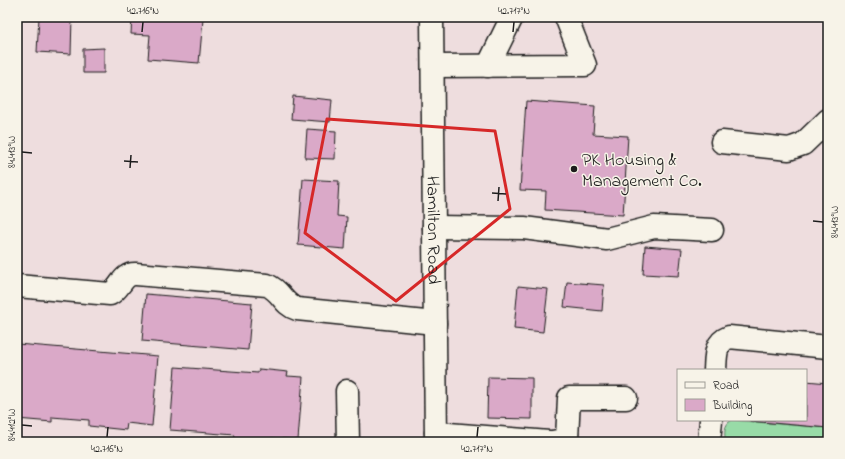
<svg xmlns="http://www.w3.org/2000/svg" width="845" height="459" font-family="'Indie Flower',sans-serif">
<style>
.green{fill:#98dba7;stroke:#5a7c62}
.building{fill:#daa9c8;stroke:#1c1c1c}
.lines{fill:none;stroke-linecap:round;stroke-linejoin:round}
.minor-casing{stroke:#1c1c1c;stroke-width:25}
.minor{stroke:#f7f3e8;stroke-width:22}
.marked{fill:none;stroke:#d62828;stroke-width:3;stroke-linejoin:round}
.ticks{fill:none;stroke:#1c1c1c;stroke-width:1.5}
.poi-dot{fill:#1c1c1c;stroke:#f7f3e8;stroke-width:1.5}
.labels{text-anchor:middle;stroke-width:3;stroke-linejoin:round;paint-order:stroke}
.poi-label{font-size:18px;fill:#1c1c1c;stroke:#f7f3e8;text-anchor:start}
.street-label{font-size:18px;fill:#1c1c1c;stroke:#f7f3e8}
.neatline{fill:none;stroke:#1c1c1c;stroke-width:1.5}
.ticks-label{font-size:10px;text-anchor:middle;fill:#1c1c1c}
</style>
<rect width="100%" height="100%" fill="#eeddde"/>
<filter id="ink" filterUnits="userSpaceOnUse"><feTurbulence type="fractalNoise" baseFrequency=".025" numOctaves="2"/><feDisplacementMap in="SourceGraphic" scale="8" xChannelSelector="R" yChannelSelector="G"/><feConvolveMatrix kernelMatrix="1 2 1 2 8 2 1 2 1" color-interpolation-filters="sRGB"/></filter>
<g filter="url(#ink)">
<path class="green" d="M 732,420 L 828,428 L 828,442 L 725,442 C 725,433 723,425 732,420 Z"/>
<g class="building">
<polygon points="39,17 72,17 71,54 37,52"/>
<polygon points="132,17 174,17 203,19 199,63 148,59 150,35 131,34"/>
<polygon points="104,48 104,73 83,73 83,49"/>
<polygon points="293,96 332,100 330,122 291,119"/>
<polygon points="526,101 595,106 593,134 628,136 623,215 545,210 546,191 520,190"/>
<polygon points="307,129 336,131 335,159 305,158"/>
<polygon points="303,179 339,181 337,216 347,217 345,249 298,245"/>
<polygon points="645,246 682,249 679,276 643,274"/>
<polygon points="567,282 604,285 602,311 564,307"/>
<polygon points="518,286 548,289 543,332 514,329"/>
<polygon points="146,294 252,303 248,350 142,341"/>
<polygon points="17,344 158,356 152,426 127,423 126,430 89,426 89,420 52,417 52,422 17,419"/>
<polygon points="175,367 258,373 259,369 288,372 287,376 303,377 298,440 271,438 271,442 234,442 235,435 170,430"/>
<polygon points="488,377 532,378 532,419 487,418"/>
<polygon points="806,381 828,383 828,428 750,421 750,420 806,420"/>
</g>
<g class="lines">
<defs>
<g id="minor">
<path id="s1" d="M 432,17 L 436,442"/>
<polyline points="433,66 585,65 566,17"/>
<polyline points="488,66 512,17"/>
<polyline points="722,142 789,149 803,144 828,120"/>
<polyline points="434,227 524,228 607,239 654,227 712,230"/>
<path d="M 17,286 L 110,294 C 121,289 122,273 136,274 L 267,285 C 282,291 282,304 297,309 L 435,323"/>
<path d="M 715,370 C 716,357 714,343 729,337 L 828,347"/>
<polyline points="347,391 348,442"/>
<polyline points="436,433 549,442"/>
<polyline points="553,442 567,439 569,398 626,398"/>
<polyline points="709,442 711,420"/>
</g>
</defs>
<use href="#minor" class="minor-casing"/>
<use href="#minor" class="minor"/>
</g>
</g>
<path class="marked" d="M 327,119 L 495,131 L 510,209 L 396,301 L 305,233 Z"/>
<path class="ticks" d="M 142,32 L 143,22M 513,32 L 514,22M 22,152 L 32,153M 124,161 L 138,162M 130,168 L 131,155M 492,193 L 506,194M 498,201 L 499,187M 813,221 L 823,222M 22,425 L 32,426M 107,437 L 108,427M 477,437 L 478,427"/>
<circle class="poi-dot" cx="574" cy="169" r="4"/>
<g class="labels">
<g class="poi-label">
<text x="582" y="165">PK Housing &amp;<tspan x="582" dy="21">Management Co.</tspan></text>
</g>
<g class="street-label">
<text dy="6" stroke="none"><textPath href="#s1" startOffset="213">Hamilton Road</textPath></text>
</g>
</g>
<rect width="845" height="459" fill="none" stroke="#f7f3e8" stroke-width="44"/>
<rect x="677" y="369" width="130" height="52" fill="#f7f3e8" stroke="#9f9d96"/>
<rect x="685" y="382" width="20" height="6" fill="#f7f3e8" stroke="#9f9d96"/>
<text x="713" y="389" font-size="12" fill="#1c1c1c">Road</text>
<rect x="685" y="399" width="20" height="12" fill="#daa9c8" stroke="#9f9d96"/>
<text x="713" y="409" font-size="12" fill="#1c1c1c">Building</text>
<rect x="22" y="22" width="801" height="415" class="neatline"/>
<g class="ticks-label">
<text x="143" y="14">42.716°N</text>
<text x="514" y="14">42.717°N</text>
<text transform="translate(11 152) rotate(-90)" y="4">84.413°W</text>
<text transform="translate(834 222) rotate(-90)" y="4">84.413°W</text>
<text transform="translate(11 425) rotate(-90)" y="4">84.412°W</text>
<text x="107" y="452">42.716°N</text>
<text x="477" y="452">42.717°N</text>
</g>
</svg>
